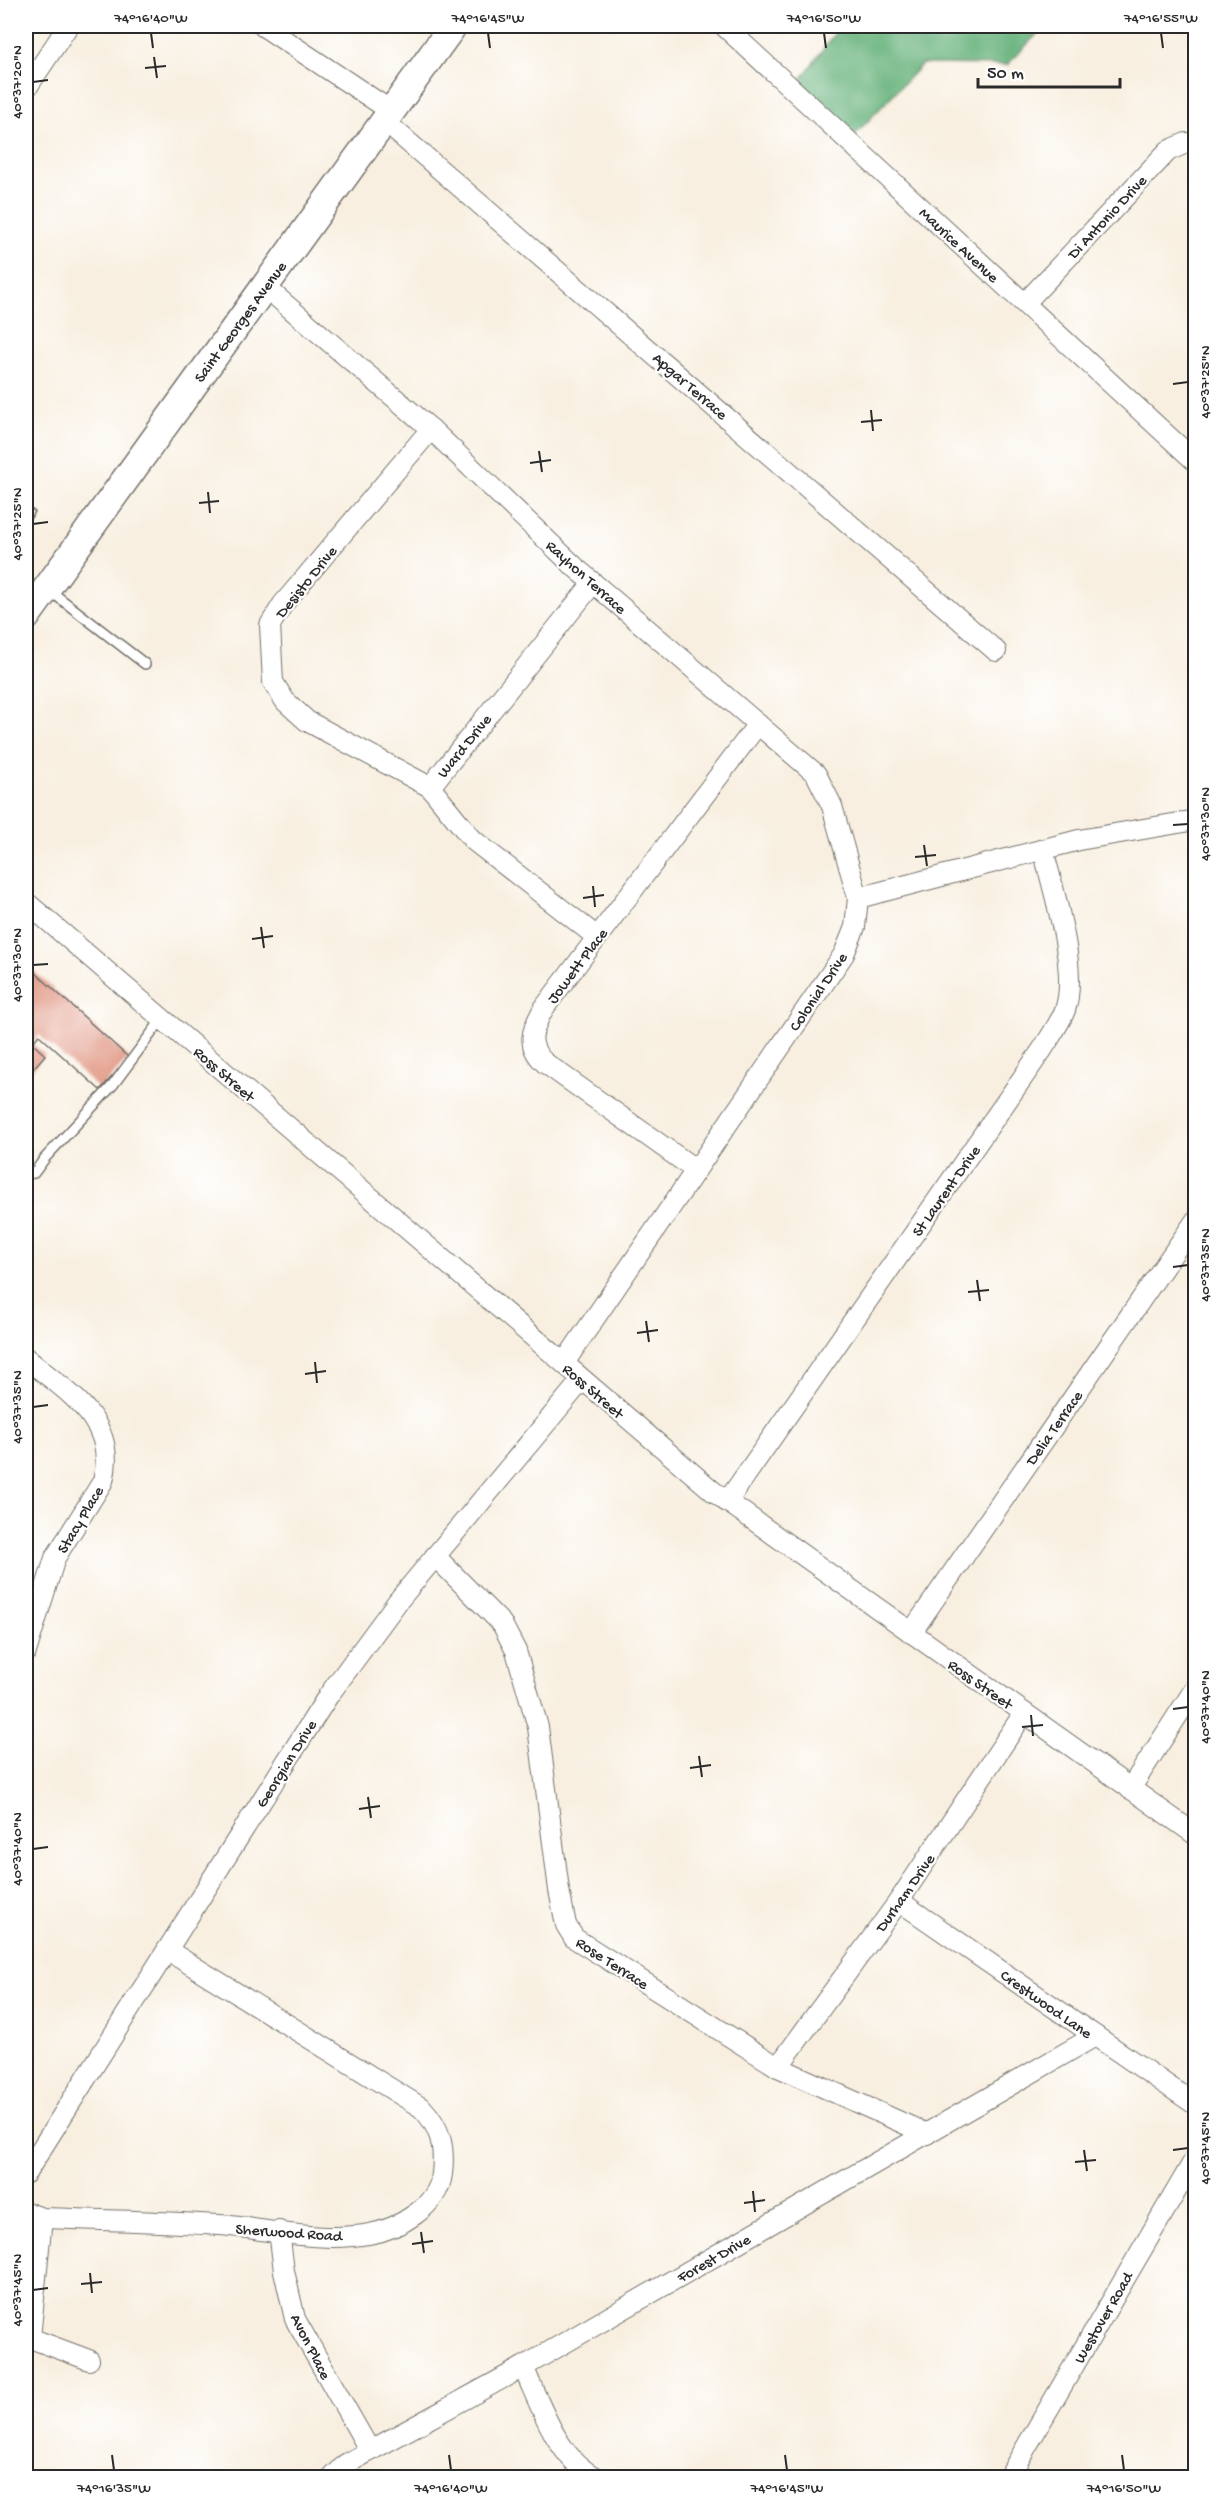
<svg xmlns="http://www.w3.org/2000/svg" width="1221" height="2503" font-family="'Gochi Hand',sans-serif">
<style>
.forest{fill:#67b27b;stroke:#496e53;stroke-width:1.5}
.building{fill:#df907b}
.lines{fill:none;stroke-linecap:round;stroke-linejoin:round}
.service-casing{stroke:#73706a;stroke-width:12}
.minor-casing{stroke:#73706a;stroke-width:22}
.secondary-casing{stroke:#73706a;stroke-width:30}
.service{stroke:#fff;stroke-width:9}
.minor{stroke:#fff;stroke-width:20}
.secondary{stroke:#fff;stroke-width:27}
.ticks{fill:none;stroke:#2b2b2b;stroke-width:2}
.labels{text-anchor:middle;stroke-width:4.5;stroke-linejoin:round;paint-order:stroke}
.street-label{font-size:16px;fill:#2b2b2b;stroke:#fff}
.neatline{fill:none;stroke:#2b2b2b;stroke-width:2}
.ticks-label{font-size:15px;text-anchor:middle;fill:#2b2b2b}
</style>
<rect width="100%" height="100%" fill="#fff"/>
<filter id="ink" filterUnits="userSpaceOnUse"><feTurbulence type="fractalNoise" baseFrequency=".0167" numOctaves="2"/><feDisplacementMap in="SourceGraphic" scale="12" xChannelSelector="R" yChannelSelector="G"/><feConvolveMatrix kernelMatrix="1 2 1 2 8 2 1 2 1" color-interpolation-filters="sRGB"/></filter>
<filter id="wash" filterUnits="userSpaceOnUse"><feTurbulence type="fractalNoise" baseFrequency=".008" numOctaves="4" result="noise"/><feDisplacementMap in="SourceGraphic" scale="24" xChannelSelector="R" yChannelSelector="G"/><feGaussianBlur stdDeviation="1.35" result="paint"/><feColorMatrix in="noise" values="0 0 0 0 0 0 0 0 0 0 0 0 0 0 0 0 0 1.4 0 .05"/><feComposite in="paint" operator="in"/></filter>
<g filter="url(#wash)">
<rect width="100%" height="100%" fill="#f8efe0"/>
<polygon class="forest" points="840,26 1045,26 1007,65 922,64 851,139 797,85"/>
<g id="blocks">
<g class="building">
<polygon points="26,505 35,512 26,525"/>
<polygon points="26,964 129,1058 100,1090 39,1035 32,1043 45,1055 26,1077"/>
</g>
</g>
</g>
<g filter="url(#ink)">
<use href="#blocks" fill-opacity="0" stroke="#73706a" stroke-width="1.5"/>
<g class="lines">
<defs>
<g id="service">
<polyline points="49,590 145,664"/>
<polyline points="26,1174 34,1173 45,1158 113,1085 162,1019"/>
</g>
<g id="minor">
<polyline points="263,26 391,111"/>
<polyline points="724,26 1196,462"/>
<polyline points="26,89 68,26"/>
<polyline points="384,121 996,651"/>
<polyline points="264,286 431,429 576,568 816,774 832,806 858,898 855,927 844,954 564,1363"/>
<polyline points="1025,303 1168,151 1186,143 1196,144"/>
<polyline points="431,429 283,604 270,625 273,682 285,701 307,721 430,787 473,840 597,937"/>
<polyline points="430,787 593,583"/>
<polyline points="858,898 1079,840 1196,820"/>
<polyline points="26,902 714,1492 1196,1835"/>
<path d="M 696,1170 L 545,1063 C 525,1045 532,1029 544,1008 L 758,724"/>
<path d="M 26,1358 C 66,1392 119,1420 103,1481 L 55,1558 L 26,1652"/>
<path d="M 727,1502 L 1042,1050 C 1050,1037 1060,1023 1065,1010 C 1079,970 1053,890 1043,849"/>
<polyline points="435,1556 502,1624 516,1651 538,1727 559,1890 566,1925 574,1938 778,2067 927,2134"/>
<polyline points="911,1633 1196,1220"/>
<polyline points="1130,1789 1196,1687"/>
<polyline points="899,1901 1196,2105"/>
<polyline points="778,2067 899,1901 1024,1713"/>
<polyline points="26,2173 328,1696 398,1601 582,1380"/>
<path d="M 26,2212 L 42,2218 C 101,2220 161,2221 220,2225 C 268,2229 320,2243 369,2234 C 398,2229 438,2207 442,2174 C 445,2147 441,2128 422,2108 L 167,1950"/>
<polyline points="42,2218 30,2338 89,2360"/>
<polyline points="279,2231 284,2271 295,2319 370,2451"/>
<path d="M 523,2367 C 541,2405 557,2459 597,2478"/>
<polyline points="332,2478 346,2464 523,2367 1095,2036"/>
<polyline points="1008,2478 1196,2157"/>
</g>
<polyline id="secondary" points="26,617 453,26"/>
</defs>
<use href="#service" class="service-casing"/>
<use href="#minor" class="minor-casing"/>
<use href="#secondary" class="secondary-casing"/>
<use href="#service" class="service"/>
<use href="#minor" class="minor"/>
<use href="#secondary" class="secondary"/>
</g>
</g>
<path class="ticks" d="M 151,33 L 153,48M 488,33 L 490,48M 824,33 L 826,48M 1161,33 L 1163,48M 154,57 L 157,78M 145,68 L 166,66M 33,82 L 48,80M 1173,384 L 1188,382M 871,410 L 873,431M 861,422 L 882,420M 539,451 L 542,472M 530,463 L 551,460M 208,492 L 210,513M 199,503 L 219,501M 33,524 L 48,522M 1173,825 L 1188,824M 924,845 L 927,866M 915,857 L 936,855M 593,886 L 595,907M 583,898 L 604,895M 261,927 L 264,948M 252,939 L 273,936M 33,965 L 48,964M 1173,1267 L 1188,1265M 977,1280 L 980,1301M 968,1292 L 989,1290M 646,1321 L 649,1342M 637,1333 L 658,1330M 315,1362 L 317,1383M 305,1374 L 326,1371M 33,1407 L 48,1405M 1173,1709 L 1188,1707M 1031,1715 L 1033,1736M 1022,1727 L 1043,1725M 699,1756 L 702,1777M 690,1768 L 711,1765M 368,1797 L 371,1818M 359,1809 L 380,1806M 33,1849 L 48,1847M 1084,2150 L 1087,2171M 1173,2150 L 1188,2148M 1075,2162 L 1096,2160M 753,2191 L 755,2212M 744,2203 L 765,2200M 421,2232 L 424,2253M 412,2244 L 433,2241M 90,2273 L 92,2293M 81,2284 L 102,2282M 33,2290 L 48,2288M 112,2455 L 114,2470M 449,2455 L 451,2470M 785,2455 L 787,2470M 1122,2455 L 1124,2470"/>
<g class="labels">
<g class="street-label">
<text transform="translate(1106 216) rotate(-47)" y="6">Di Antonio Drive</text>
<text transform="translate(960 244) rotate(43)" y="6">Maurice Avenue</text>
<text transform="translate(239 321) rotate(-54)" y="6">Saint Georges Avenue</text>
<text transform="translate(691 385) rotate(41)" y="6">Apgar Terrace</text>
<text transform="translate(587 576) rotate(42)" y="6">Rayhon Terrace</text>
<text transform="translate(305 581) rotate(-51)" y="6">Desisto Drive</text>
<text transform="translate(463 745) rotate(-51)" y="6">Ward Drive</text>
<text transform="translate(576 965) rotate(-53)" y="6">Jowett Place</text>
<text transform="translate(817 991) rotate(-56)" y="6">Colonial Drive</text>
<text transform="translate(225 1073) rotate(41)" y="6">Ross Street</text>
<text transform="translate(945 1190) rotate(-55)" y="6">St Laurent Drive</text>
<text transform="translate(594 1390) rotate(41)" y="6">Ross Street</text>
<text transform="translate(1053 1427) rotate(-55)" y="6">Delia Terrace</text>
<text transform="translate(79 1519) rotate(-59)" y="6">Stacy Place</text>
<text transform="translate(981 1683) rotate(35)" y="6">Ross Street</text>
<text transform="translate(285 1763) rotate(-58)" y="6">Georgian Drive</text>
<text transform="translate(904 1892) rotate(-55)" y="6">Durham Drive</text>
<text transform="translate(613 1962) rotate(33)" y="6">Rose Terrace</text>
<text transform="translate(1047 2003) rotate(35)" y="6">Crestwood Lane</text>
<text transform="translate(289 2231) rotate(4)" y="6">Sherwood Road</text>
<text transform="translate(713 2257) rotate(-30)" y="6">Forest Drive</text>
<text transform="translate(1102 2317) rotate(-60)" y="6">Westover Road</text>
<text transform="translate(312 2346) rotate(63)" y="6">Avon Place</text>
</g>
</g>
<rect width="1221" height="2503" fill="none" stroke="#fff" stroke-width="66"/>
<path d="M978 78v9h142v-9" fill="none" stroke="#2b2b2b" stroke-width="3"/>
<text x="987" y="78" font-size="18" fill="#2b2b2b" stroke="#ffffff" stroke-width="4.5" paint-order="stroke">50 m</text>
<rect x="33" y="33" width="1155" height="2437" class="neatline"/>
<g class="ticks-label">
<text x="151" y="22">74°16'40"W</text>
<text x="488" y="22">74°16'45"W</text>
<text x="824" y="22">74°16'50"W</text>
<text x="1161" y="22">74°16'55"W</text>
<text transform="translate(16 82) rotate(-90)" y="5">40°37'20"N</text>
<text transform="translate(1204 382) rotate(-90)" y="5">40°37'25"N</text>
<text transform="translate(16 524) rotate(-90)" y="5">40°37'25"N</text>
<text transform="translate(1204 824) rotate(-90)" y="5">40°37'30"N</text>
<text transform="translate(16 965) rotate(-90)" y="5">40°37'30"N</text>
<text transform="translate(1204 1265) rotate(-90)" y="5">40°37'35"N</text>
<text transform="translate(16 1407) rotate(-90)" y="5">40°37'35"N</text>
<text transform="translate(1204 1707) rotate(-90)" y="5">40°37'40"N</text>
<text transform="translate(16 1849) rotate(-90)" y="5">40°37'40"N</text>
<text transform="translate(1204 2148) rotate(-90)" y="5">40°37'45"N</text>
<text transform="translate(16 2290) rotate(-90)" y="5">40°37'45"N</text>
<text x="114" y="2492">74°16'35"W</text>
<text x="451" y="2492">74°16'40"W</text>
<text x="787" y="2492">74°16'45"W</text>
<text x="1124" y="2492">74°16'50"W</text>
</g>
</svg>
